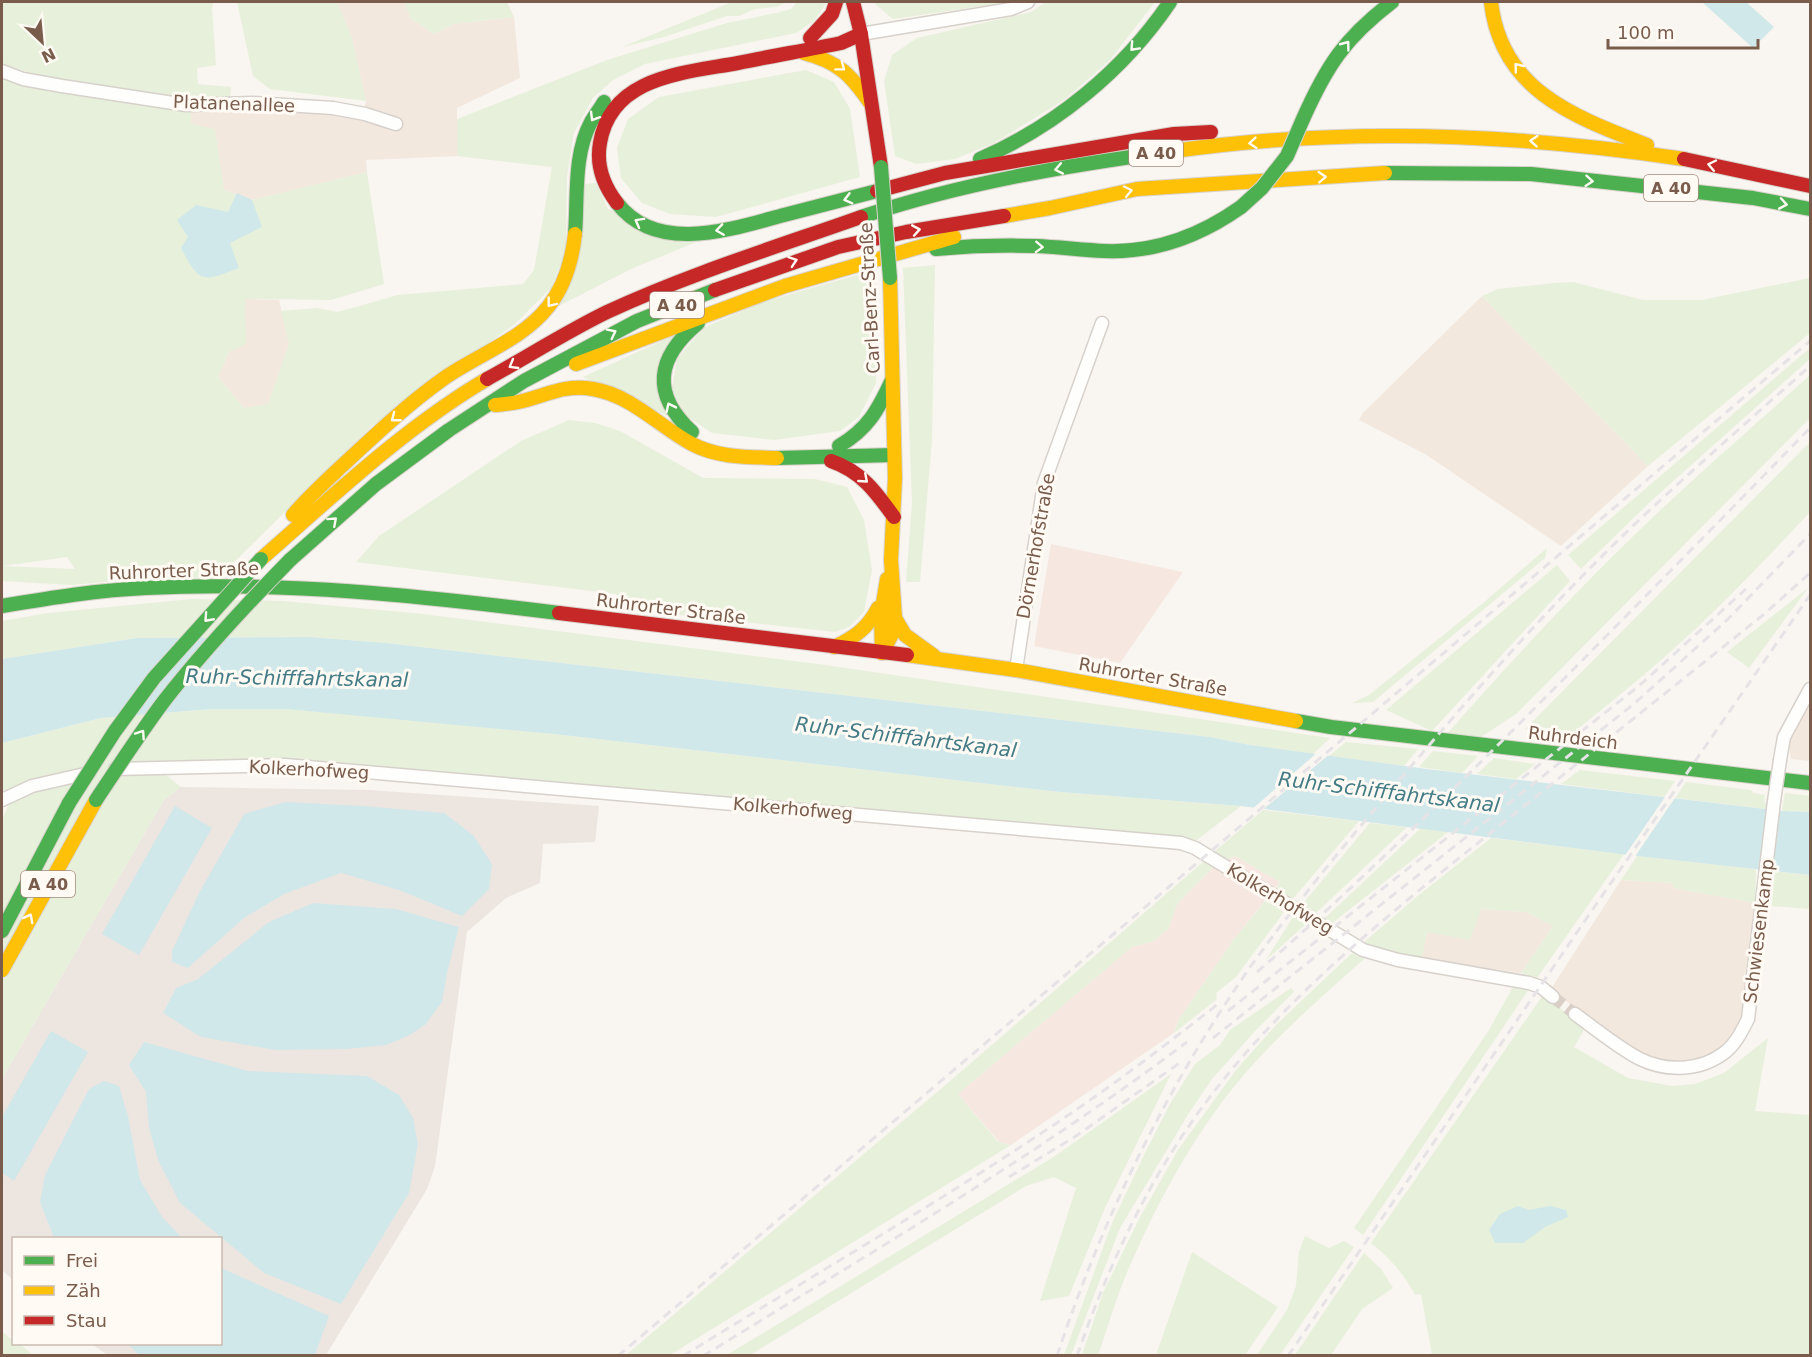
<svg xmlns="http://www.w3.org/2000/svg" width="1812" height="1357" font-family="'DejaVu Sans',sans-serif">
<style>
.residential{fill:#f2e8de}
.commercial{fill:#f6e8e1}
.industrial{fill:#ede5e0}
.green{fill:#e7f0db;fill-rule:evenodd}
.water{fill:#d0e8ea}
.pier{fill:#f9f5f0}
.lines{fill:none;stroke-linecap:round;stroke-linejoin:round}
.street-tunnel{stroke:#d9cfc7;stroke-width:12;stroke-dasharray:12 6;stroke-linecap:butt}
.street-casing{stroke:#d7d1cb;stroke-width:15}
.fast-casing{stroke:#d9d2cb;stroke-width:16}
.slow-casing{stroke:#d9d2cb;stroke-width:16}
.jam-casing{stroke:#d9d2cb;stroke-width:16}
.street{stroke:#fefefd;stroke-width:12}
.fast{stroke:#4caf50;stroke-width:14}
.slow{stroke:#ffc107;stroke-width:14}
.jam{stroke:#c62828;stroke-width:14}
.rail{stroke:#e6e3e7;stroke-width:3;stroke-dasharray:9 6;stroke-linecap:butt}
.street-bridge-casing{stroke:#d7d1cb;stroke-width:15;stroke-linecap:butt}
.fast-bridge-casing{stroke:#d9d2cb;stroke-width:16;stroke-linecap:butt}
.street-bridge{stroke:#fefefd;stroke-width:12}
.fast-bridge{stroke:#4caf50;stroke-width:14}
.oneway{stroke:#fffaf3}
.labels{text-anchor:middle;stroke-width:6;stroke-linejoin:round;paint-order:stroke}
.shield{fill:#fffaf3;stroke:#a28b7f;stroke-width:1.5}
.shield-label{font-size:16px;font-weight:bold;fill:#7a5c4d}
.street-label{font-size:18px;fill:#7a5c4d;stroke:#fffaf3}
.water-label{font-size:20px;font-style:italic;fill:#437c86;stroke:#fffaf3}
</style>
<rect width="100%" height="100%" fill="#f9f5f0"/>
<g class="residential">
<polygon points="337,2 405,2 410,18 434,34 454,24 514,17 520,78 457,108 457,156 366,160 367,172 252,200 224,190 215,130 191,124 191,107 363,114 366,101 352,38"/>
<polygon points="1482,296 1648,466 1561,546 1425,454 1359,420 1363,413"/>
<polygon points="244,299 279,300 289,344 268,405 244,408 218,377 229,352"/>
<polygon points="1810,703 1810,761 1791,759 1788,741"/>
<polygon points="1621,880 1672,883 1674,888 1755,903 1747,996 1742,1018 1735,1034 1722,1049 1709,1057 1691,1063 1667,1063 1641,1055 1580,1012 1551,989"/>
<polygon points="1481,909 1526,912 1553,926 1521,973 1422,958 1427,932"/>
</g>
<g class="commercial">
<polygon points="1051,544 1183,572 1120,663 1034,646"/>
<polygon points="1235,856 1280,882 1234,939 1179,1019 1174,1033 1011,1145 999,1142 958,1094 1132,947 1154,941 1169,928 1177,904 1213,867"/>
</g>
<polygon class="industrial" points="181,787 369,790 599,806 595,842 543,844 540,883 506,898 467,932 435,1166 427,1189 326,1355 107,1355 92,1344 220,1344 220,1238 14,1238 13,1280 2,1270 2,1079 164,800"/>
<g class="green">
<polygon points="2,2 214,2 212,8 216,65 197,68 198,84 231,87 230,99 190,98 54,80 2,64"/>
<polygon points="237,2 337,2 352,38 366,101 270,89 253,76"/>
<polygon points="405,2 507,2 514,17 454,24 434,34 410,18"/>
<polygon points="732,2 788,2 776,7 755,9 739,16 727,16 664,37 622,47"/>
<path d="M 797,2 L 827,2 L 814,21 L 796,33 L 645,64 L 613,80 L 593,98 L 574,133 L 567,176 L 566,251 L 551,288 L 515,324 L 372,426 L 219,577 L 137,579 L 72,585 L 2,581 L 2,77 L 47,91 L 191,107 L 191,124 L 215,129 L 224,190 L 252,200 L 367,172 L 384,284 L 331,300 L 245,299 L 246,344 L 229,352 L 218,377 L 244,408 L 268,404 L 289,344 L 281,311 L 317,308 L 338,312 L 398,295 L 523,284 L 534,270 L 552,167 L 457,156 L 457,119 L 607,60 L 727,23 L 776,13 L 791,9 ZM 67,557 L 75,569 L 2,566 L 3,566 Z"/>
<polygon points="873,2 1011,2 893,19"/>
<polygon points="1046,2 1155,2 1110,60 1064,100 994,143 955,159 916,164 895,156 884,81 892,55 917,38 1031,12"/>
<polygon points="806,70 834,82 850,109 860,177 716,217 670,214 642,203 621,178 617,148 628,119 659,97"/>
<polygon points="596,183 608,209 701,240 631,269 555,308 585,184"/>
<polygon points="935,265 932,440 920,582 906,582 912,502 903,268"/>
<polygon points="874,270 877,346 876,383 859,417 840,431 774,440 712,433 685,415 672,389 677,359 703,328 763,302"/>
<polygon points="1810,278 1810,333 1648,466 1482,296 1498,289 1554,283 1573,282 1643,300 1702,300"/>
<polygon points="675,335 668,416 583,377"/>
<polygon points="1810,348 1810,359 1651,501 1581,569 1568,555"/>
<path d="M 1810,375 L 1810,418 L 1516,714 L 1481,737 L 1448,733 C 1525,645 1605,560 1692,481 C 1731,445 1771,411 1810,375 Z"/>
<polygon points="569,420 595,423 620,431 703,478 815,479 847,487 864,520 872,570 864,612 849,627 835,632 625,609 616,594 356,562 379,536 521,441"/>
<path d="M 1810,442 L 1810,512 C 1758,568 1704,624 1646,673 C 1619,696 1591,718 1563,741 L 1525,729 Z"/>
<polygon points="1547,548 1545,558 1373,702 1352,703 1369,695 1483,603"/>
<polygon points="1557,565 1570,581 1432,731 1386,710"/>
<polygon points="1808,588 1749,668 1727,652"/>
<polygon points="192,599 283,601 423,614 818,664 1330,738 1313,754 1250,745 1210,737 386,643 310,637 137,638 2,659 2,621 48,613"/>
<polygon points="212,709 286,709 360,715 554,734 1060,792 1241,806 1181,852 1175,846 284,769 166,775 181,787 164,800 2,1079 2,820 9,804 2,807 2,743 101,718"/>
<polygon points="1346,742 1418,749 1404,766 1329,756"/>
<polygon points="1433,751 1478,756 1462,773 1419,767"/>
<polygon points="1494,758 1535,764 1516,779 1477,774"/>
<polygon points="1580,770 1675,781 1664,797 1561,784"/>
<polygon points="1686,782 1751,790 1753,793 1765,795 1764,802 1767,804 1766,809 1675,798"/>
<polygon points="1785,793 1810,796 1810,812 1782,811"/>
<polygon points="1263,810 1359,821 1292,900 1275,890 1280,882 1235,856 1226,860 1214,852"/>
<polygon points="1370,823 1407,827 1315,914 1301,906"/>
<polygon points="1421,828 1448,832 1331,924 1324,919"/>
<polygon points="1491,838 1624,854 1537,978 1521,973 1553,926 1526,912 1481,909 1470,940 1427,932 1422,958 1372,947 1363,943 1420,894"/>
<polygon points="1637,856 1756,869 1755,903 1674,888 1672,883 1621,880"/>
<polygon points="1203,862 1213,867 1177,904 1169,928 1154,941 1132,947 958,1094 998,1142 1011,1145 670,1355 626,1355 949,1082"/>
<polygon points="1774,871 1810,875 1810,909 1772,906"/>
<polygon points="1266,900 1284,912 1236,977 1216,993 1217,999 1174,1033 1179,1019 1234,939"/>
<polygon points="1293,917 1306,924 1266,960"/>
<path d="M 1352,953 L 1364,959 C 1325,994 1283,1030 1248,1070 C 1199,1126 1162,1193 1132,1261 C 1118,1291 1109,1324 1098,1355 L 1082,1355 L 1103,1293 L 1139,1219 L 1178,1150 L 1236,1070 L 1276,1025 Z"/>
<polygon points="1514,985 1529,989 1363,1235 1354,1228 1489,1030"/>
<polygon points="1291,988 1294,992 1256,1030 1212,1079 1189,1113 1120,1228 1071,1355 1064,1355 1112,1223 1145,1153 1170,1104 1195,1064 1220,1045 1230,1030"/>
<path d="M 1543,995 L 1585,1028 L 1574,1047 L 1628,1078 L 1672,1086 L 1695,1084 L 1724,1073 L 1768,1038 L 1755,1111 L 1810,1115 L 1810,1355 L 1432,1355 L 1421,1294 L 1415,1295 C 1404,1274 1390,1258 1371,1243 Z"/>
<polygon points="1171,1074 1105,1208 1069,1296 1040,1301 1076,1188 1054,1177 1026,1186 750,1355 727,1355 1055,1156"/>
<polygon points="1305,1236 1329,1248 1344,1241 1354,1247 1280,1355 1257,1355 1287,1310 1296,1286 1299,1252"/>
<polygon points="1192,1252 1278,1307 1245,1355 1156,1355"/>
<polygon points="1364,1253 1381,1269 1393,1288 1362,1309 1331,1355 1295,1355"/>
<polygon points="2,1331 13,1341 14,1344 21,1345 33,1355 2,1355"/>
</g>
<g class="water">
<polygon points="1702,2 1746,2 1774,27 1753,48"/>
<path d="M 237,193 L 252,200 L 262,227 L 230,243 L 239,268 C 202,282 200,284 181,248 L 188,237 L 177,220 L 196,205 L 228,212 Z"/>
<polygon points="310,637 386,643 1210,737 1250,745 1427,769 1782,811 1810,812 1810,875 1637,856 1241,806 1060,792 554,734 286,709 212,709 101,718 2,743 2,659 137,638"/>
<polygon points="285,802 363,806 444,813 473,835 492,864 489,889 462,916 399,890 341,873 284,894 244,918 188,968 172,962 172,951 199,893 244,814"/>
<polygon points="175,806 212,828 139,955 102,934"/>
<polygon points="313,903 396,909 459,927 447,973 442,1002 425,1025 408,1036 386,1045 346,1049 276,1050 201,1037 163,1013 176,988 198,979 269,922"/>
<polygon points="51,1031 88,1052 14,1181 2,1173 2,1117"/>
<polygon points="144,1042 248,1071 367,1076 399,1095 413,1118 418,1144 409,1193 341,1304 264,1273 180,1203 158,1160 149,1128 146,1092 129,1065"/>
<polygon points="104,1081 119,1086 128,1116 140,1180 162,1217 182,1238 54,1238 40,1202 45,1175 89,1089"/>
<polygon points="1518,1206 1529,1210 1550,1206 1566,1210 1568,1217 1545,1227 1523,1243 1495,1243 1489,1230 1500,1214"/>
<polygon points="221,1268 329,1316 315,1355 139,1355 128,1344 220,1344"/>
</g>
<g class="pier">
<polygon points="1319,751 1331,753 1260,812 1250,811"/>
<polygon points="1667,794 1677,795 1634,858 1624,857"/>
</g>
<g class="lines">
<polyline class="street-tunnel" points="1553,997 1575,1014"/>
<defs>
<g id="street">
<polyline points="861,34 1011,9 1028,2"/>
<polyline points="2,71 23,79 62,86 186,105 253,103 333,108 365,114 396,124"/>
<polyline points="1016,670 1044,483 1102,323"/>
<polyline points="1780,760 1784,737 1810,689"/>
<polyline points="115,769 285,765 1181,843 1195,848 1363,950 1398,960 1529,983 1541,987 1553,997"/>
<polyline points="2,800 32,786 89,773"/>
<path d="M 1575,1014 C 1594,1028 1620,1049 1640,1059 C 1667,1072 1700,1071 1724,1053 C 1735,1045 1742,1031 1748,1019 L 1774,801"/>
</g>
<g id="fast">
<path d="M 1303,119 C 1327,65 1345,38 1392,2"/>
<path d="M 980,159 C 1056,126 1124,70 1170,2"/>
<polyline points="1385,173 1531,174 1753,198 1810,209"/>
<path d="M 617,203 C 657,255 732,229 784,215 C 815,207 846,199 877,191"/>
<path d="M 861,217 C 962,183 1069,165 1174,151"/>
<path d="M 575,234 C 578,198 573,155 591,122 C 595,115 600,109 604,102"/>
<path d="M 936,249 C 969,246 1003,245 1036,246 C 1059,247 1082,250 1105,251 C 1156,253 1200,236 1241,207"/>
<path d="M 692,432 C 651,394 656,358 698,323"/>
<path d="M 839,446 C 868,429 878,410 892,380"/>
<polyline points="777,458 894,455"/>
<polyline points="290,560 376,484 449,430 524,381 637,321 715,290"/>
<path d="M 2,606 C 50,598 98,590 146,588 C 284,581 422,596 559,613"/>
<polyline points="1296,721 1331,727 1810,783"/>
<polyline points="2,931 69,803"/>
</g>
<g id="slow">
<path d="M 1491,2 C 1501,91 1575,117 1647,145"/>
<path d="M 804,53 C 839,62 851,75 871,104"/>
<path d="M 1174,151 C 1341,127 1518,134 1684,159"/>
<polyline points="1004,216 1050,208 1137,189 1385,173"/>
<polyline points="576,364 785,286 954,237"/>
<path d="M 495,405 C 502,404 510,404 518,402 C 546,396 563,384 593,389 C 631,395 660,427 692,444 C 718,458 749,457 777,458"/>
<path d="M 293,515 C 309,496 327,480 345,463 C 376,434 408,404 443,379 C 477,355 522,340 548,307 C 565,286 572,261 575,234"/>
<path d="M 261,559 C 333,496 404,428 487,379"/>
<polyline points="895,618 905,635 934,656"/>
<path d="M 834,647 C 854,638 868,628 878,608"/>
<polyline points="882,653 891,636 895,618 891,560 895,478 890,278"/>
<polyline points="882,653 881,616 887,579"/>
<polyline points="907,655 1016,670 1296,721"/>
<polyline points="2,970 96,800"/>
</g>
<g id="jam">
<polyline points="853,2 861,34 881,167"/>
<polyline points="810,38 832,14 836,2"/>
<polyline points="1684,159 1810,186"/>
<polyline points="877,191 945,173 1174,134 1211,132"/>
<path d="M 617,203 C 604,186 596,165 600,143 C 611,76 684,73 738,63 C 772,56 807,50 841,43 L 861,34"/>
<polyline points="715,290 838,247 906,232 1004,216"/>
<path d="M 487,379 C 527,357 566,332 607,312 C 689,274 776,247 861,217"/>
<path d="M 831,461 C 861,471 876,492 894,517"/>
<polyline points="559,613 907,655"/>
</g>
</defs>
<use href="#street" class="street-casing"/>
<use href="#fast" class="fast-casing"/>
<use href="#slow" class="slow-casing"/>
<use href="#jam" class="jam-casing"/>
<use href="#street" class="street"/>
<use href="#fast" class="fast"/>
<use href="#slow" class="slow"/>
<use href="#jam" class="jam"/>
<g class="rail">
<path d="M 1257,972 C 1340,901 1417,825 1495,748 C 1601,642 1706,535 1810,428"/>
<polyline points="1228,1011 1640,685 1746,589"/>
<polyline points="1213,1038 1635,703 1727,620 1810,534"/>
<polyline points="1009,1177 1076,1136 1181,1062"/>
<polyline points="618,1356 1810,341"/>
<path d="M 683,1356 C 809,1278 938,1203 1061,1120 C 1115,1084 1167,1044 1218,1004"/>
<path d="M 703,1356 C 867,1255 1033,1158 1187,1042"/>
<path d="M 1057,1356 C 1103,1217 1167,1086 1251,966 C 1301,896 1357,830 1413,764 C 1484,681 1557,598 1636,523 C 1693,469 1752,418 1810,366"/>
<path d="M 1077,1356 C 1106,1272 1142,1193 1193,1120 C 1273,1006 1385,917 1493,831 C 1583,759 1673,687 1763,615 L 1810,573"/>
<polyline points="1288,1356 1595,906 1810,595"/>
</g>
<defs>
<polyline id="street-bridge" points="1774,801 1780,760"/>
<g id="fast-bridge">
<polyline points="881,167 890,278"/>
<polyline points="1241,207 1262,188 1287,156 1303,119"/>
<path d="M 96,800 C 118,767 140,733 164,701 C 203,651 246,605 290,560"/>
<polyline points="69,803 115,731 154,678 261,559"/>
</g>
</defs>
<use href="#street-bridge" class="street-bridge-casing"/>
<use href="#fast-bridge" class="fast-bridge-casing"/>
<use href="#street-bridge" class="street-bridge"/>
<use href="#fast-bridge" class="fast-bridge"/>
</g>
<defs><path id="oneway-chevron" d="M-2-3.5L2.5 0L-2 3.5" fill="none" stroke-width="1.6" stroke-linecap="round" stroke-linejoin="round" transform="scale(1.5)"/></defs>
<g class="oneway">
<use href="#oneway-chevron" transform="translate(1346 45) rotate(-53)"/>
<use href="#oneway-chevron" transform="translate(1134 47) rotate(133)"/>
<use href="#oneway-chevron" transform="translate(841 67) rotate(37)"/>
<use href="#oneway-chevron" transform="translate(1518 67) rotate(-129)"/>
<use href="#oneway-chevron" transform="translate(594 117) rotate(121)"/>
<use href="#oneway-chevron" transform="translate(1534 141) rotate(-176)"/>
<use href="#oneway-chevron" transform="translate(1253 143) rotate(175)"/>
<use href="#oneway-chevron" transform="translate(1712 165) rotate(-168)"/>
<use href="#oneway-chevron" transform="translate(1059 169) rotate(169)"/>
<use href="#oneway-chevron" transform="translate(1322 177) rotate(-3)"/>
<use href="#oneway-chevron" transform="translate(1589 181) rotate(5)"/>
<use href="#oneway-chevron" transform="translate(1128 191) rotate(-12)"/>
<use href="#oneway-chevron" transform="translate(848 199) rotate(165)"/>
<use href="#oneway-chevron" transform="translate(1783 204) rotate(10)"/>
<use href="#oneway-chevron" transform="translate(639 222) rotate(-151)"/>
<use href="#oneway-chevron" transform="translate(720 230) rotate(172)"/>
<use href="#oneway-chevron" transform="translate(916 230) rotate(-10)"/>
<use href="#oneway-chevron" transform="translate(1039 247) rotate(2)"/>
<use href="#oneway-chevron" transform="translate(793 261) rotate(-19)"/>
<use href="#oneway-chevron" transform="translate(551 303) rotate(128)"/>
<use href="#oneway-chevron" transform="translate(612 333) rotate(-27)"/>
<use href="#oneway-chevron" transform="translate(513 365) rotate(150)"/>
<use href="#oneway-chevron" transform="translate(670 407) rotate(-116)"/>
<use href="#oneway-chevron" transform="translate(395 418) rotate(142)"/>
<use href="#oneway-chevron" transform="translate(864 479) rotate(41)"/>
<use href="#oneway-chevron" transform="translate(333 521) rotate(-42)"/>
<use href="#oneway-chevron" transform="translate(208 618) rotate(132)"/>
<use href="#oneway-chevron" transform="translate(141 734) rotate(-56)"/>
<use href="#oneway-chevron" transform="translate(29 918) rotate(-62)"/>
</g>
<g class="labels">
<g class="shield">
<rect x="1129" y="140" width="54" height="26" rx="4.5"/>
<rect x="1644" y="175" width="54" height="26" rx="4.5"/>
<rect x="650" y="292" width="54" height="26" rx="4.5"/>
<rect x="21" y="871" width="54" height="26" rx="4.5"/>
</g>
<g class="shield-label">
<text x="1156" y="159">A 40</text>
<text x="1671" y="194">A 40</text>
<text x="677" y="311">A 40</text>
<text x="48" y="890">A 40</text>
</g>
<g class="street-label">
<text transform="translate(234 104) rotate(2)" y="6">Platanenallee</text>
<text transform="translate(870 298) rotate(-93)" y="6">Carl-Benz-Straße</text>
<text transform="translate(1036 546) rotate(-80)" y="6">Dörnerhofstraße</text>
<text transform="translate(184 571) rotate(-2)" y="6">Ruhrorter Straße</text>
<text transform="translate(671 609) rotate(7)" y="6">Ruhrorter Straße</text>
<text transform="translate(1153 677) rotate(10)" y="6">Ruhrorter Straße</text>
<text transform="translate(1573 738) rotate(7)" y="6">Ruhrdeich</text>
<text transform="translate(309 770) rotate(3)" y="6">Kolkerhofweg</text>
<text transform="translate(793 809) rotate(5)" y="6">Kolkerhofweg</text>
<text transform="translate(1280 899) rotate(31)" y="6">Kolkerhofweg</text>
<text transform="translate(1759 931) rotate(-83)" y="6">Schwiesenkamp</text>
</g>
<g class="water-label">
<text transform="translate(297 678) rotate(1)" y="7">Ruhr-Schifffahrtskanal</text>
<text transform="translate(906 737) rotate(7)" y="7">Ruhr-Schifffahrtskanal</text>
<text transform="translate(1389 792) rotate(7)" y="7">Ruhr-Schifffahrtskanal</text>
</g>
</g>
<rect width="1812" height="1357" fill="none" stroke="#7a5c4d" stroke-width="6"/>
<rect x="12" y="1237" width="210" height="108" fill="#fffaf3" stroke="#cabbb1" stroke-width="1.5"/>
<rect x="24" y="1256" width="30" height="9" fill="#4caf50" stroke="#cabbb1" stroke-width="1.5"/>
<text x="66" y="1267" font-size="18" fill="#7a5c4d">Frei</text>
<rect x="24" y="1286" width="30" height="9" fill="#ffc107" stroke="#cabbb1" stroke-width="1.5"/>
<text x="66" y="1297" font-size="18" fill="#7a5c4d">Zäh</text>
<rect x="24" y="1316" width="30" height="9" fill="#c62828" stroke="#cabbb1" stroke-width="1.5"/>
<text x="66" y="1327" font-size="18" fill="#7a5c4d">Stau</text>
<g transform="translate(42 42) rotate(154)" stroke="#fffaf3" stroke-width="4.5" paint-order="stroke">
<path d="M0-4.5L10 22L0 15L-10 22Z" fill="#7a5c4d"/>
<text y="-9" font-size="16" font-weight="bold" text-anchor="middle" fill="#7a5c4d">N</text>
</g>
<path d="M1608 39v9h150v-9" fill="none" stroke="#7a5c4d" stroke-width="3"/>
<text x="1617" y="39" font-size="18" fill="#7a5c4d" stroke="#fffaf3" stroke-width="4.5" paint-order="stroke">100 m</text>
</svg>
